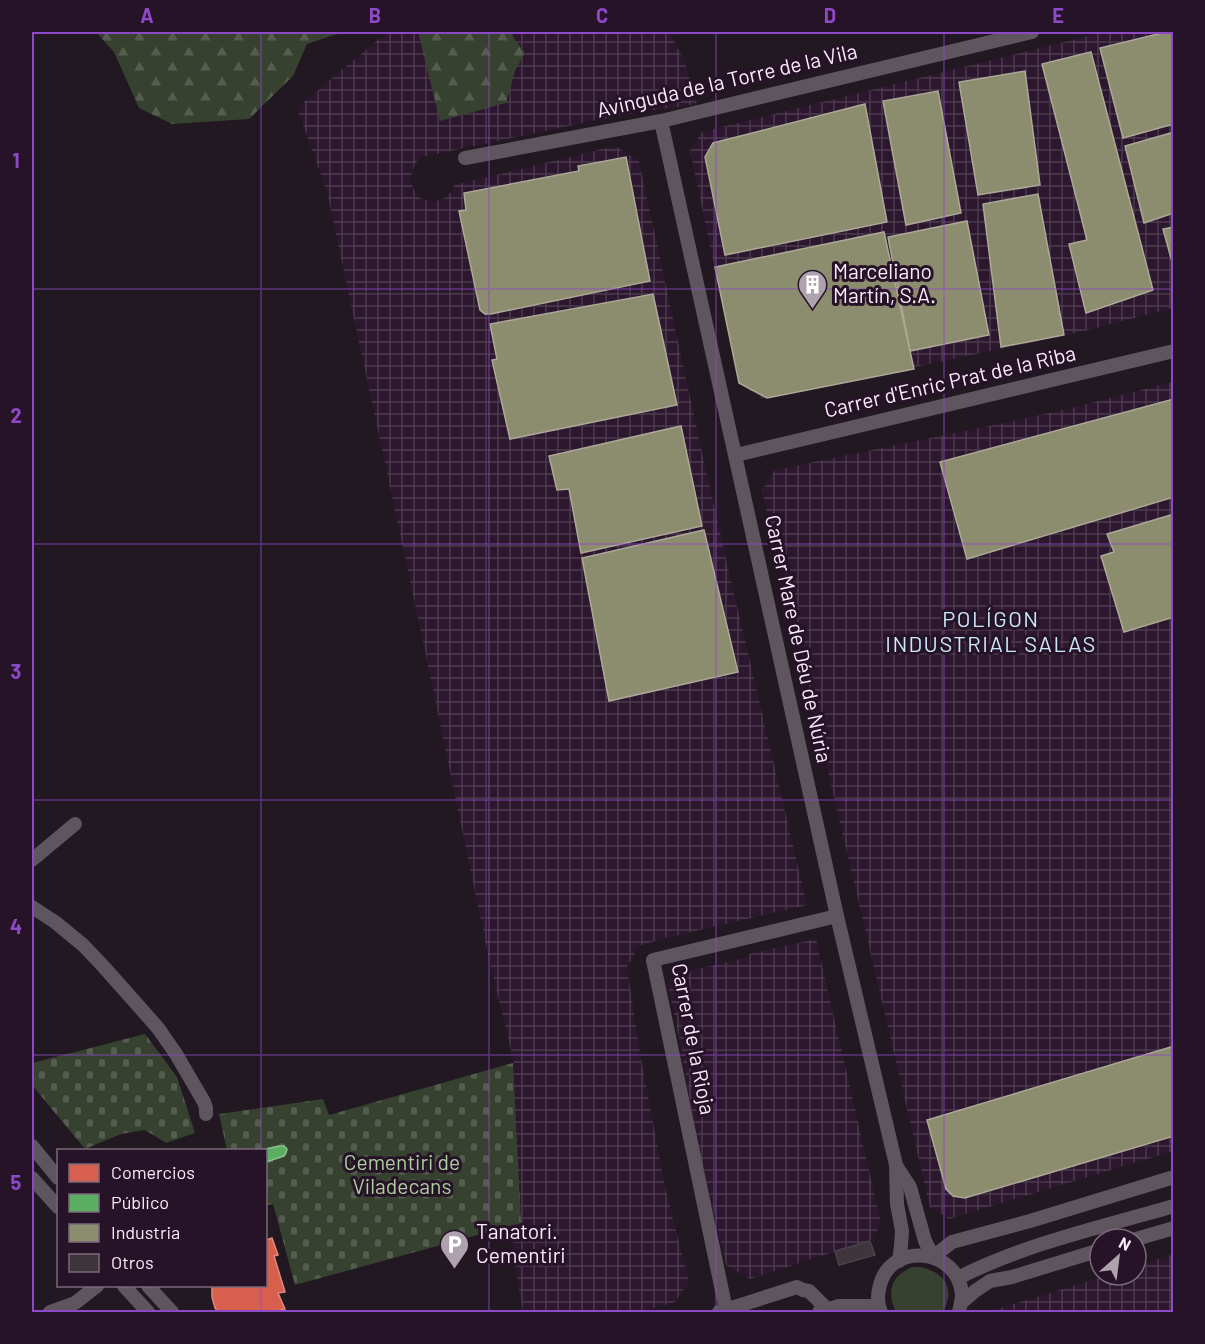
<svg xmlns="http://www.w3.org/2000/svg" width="1205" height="1344" font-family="Barlow,sans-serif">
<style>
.industrial{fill:url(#industrial-grid)}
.green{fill:#364130}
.forest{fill:url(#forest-firs)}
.cemetery{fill:url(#cemetery-stones)}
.shops{fill:#d6604d;stroke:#e18a81;stroke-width:1.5}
.public{fill:#5aae61;stroke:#8ac18f;stroke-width:1.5}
.industry{fill:#8c8c6e;stroke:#ada998;stroke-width:1.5}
.building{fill:#3e353d;stroke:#4b414a;stroke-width:1.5}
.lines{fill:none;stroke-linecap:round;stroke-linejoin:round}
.minor{stroke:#5e555e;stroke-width:14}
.grid{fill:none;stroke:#8e49c8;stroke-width:1.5;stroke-opacity:0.55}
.labels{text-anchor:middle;stroke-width:6;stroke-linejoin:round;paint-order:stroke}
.street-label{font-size:21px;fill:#faecfa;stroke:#261327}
.poi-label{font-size:21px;fill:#faecfa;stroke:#261327;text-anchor:start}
.park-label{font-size:21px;fill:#adce9d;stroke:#261327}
.neighbourhood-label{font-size:22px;letter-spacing:1.5px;fill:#cbe8fb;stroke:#261327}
.neatline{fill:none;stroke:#8e49c8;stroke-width:2}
.grid-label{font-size:20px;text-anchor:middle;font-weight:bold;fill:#8e49c8}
</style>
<defs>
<pattern id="industrial-grid" width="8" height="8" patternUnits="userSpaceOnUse" patternTransform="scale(1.5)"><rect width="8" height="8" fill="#2d172e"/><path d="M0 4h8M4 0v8" fill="none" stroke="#4c394d"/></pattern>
<pattern id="forest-firs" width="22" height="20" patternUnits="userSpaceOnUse" patternTransform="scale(1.5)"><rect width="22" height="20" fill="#364130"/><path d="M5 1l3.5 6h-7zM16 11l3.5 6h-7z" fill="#545d4f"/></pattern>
<pattern id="cemetery-stones" width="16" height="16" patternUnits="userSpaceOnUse" patternTransform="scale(1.5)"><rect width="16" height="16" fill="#364130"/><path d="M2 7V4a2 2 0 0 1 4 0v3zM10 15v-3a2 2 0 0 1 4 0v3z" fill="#545d4f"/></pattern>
</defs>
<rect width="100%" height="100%" fill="#221822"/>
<g class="industrial">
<polygon points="387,32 669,32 685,62 697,104 621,115 422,157 415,164 411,176 411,183 416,194 420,198 433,202 445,198 452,191 454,185 615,146 639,161 699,439 729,572 807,905 678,935 678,936 669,939 668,937 639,946 627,967 640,1053 665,1187 689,1282 675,1302 640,1312 523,1312 516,1271 510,1202 508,1065 514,1063 488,955 425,651 327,192 297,108"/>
<polygon points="1104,32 1173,32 1173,308 1076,333 763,399 739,383 690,151 702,132"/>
<polygon points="1173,382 1173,1151 949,1219 930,1207 762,490 775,470 999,424 1063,410"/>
<polygon points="816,939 881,1223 873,1239 750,1279 726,1265 696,1137 681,1047 668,984 676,972 679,971 680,973 749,957 749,954"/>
<polygon points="1171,1255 1174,1256 1173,1312 987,1312 1109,1275 1136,1275 1136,1266"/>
</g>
<path class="green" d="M 913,1267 C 940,1266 959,1289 942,1312 L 896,1312 C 886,1292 891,1275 913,1267 Z"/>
<g class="forest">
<polygon points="96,32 343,32 307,44 293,76 249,119 172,124 139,108 114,52"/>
<polygon points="418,32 512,32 513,37 525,53 515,71 506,103 440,121"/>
</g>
<g class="cemetery">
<polygon points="145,1034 177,1077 195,1133 166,1143 145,1130 121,1134 85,1149 32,1085 32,1063"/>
<polygon points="513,1063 521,1223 295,1285 273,1204 266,1205 266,1150 227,1150 219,1114 323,1099 329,1115"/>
</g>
<polygon class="shops" points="272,1238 278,1255 274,1256 285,1292 278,1293 285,1309 274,1312 218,1312 215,1308 212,1297 212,1286 266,1286 266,1240"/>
<polygon class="public" points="279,1146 284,1146 287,1149 286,1153 284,1156 266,1162 266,1150 261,1150"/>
<g class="industry">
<polygon points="1166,32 1174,32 1174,124 1123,138 1100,48"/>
<polygon points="1091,52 1153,290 1086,313 1069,244 1087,240 1042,64"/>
<polygon points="1025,71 1040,185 978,195 959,82"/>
<polygon points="938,91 961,213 906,225 883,101"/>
<polygon points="865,104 887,222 725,255 705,157 713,143"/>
<polygon points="1174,132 1174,213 1144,223 1125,146"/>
<polygon points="626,157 650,281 491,314 485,314 480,310 459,211 466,210 464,193 579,171 578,166"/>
<polygon points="1038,194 1064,335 1001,347 983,204"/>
<polygon points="967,221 989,335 910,351 888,237"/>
<polygon points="1174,227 1174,269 1163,229"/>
<polygon points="884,232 914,369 767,398 739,383 715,267"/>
<polygon points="653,294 677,405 510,439 492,360 497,359 490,324"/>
<polygon points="1174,399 1174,497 967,559 940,462"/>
<polygon points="681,426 702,526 581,553 569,489 557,490 549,456"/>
<polygon points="1174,514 1174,617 1124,632 1101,556 1114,552 1107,534"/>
<polygon points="704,530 738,672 609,701 582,558"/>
<polygon points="1174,1046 1174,1136 965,1198 953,1196 946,1189 927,1120"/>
</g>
<polygon class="building" points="870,1241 875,1255 839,1265 835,1251"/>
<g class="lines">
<g class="minor">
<polyline points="661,121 837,916 896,1165 897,1204 902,1231 901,1246 899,1261"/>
<polyline points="465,158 661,121 1032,32"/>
<polyline points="736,455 1174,351"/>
<polyline points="32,860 75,824"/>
<polyline points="32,907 55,922 83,945 103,966 158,1028 176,1054 204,1102 206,1108 206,1114"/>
<polyline points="32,1146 58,1178"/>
<polyline points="897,1167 910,1187 925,1241 933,1257 952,1242 1030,1221 1174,1177"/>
<polyline points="32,1178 58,1207"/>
<polyline points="1136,1239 1174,1228"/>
<path d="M 958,1278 C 1025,1244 1101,1227 1174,1206"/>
<polyline points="124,1286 148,1312"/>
<polyline points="148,1286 172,1312"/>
<polyline points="961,1303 975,1291 990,1281 1012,1277 1100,1250"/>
<polyline points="726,1310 653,960 837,916"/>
<polyline points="50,1312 75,1303 97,1286"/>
<polyline points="719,1312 797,1287 803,1290 809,1291 828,1310"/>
<polyline points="819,1312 839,1306 878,1306"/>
<path d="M 881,1312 C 877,1303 877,1295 880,1285 C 891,1241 958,1248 962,1294 C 962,1300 960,1307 959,1312"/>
</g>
</g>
<path class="grid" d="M 261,32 L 261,1150M 489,32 L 489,1312M 716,32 L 716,1312M 944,32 L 944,1312M 32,289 L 1174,289M 32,544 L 1174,544M 32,800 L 1174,800M 32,1055 L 1174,1055M 261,1286 L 261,1312"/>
<defs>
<symbol id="building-pin" viewBox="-11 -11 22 30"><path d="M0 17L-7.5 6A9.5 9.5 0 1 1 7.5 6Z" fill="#aea2ae" stroke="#261327"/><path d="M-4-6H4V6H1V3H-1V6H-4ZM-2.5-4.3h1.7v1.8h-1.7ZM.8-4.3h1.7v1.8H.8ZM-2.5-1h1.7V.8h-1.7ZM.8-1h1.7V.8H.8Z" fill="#fff"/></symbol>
<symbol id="parking-pin" viewBox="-11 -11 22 30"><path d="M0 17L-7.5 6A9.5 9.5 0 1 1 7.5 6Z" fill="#aea2ae" stroke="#261327"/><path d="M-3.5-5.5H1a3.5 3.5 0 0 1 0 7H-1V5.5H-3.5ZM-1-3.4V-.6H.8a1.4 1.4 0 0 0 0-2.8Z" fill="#fff"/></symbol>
</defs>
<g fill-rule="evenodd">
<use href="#building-pin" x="796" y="268" width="33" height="45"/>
<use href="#parking-pin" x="438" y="1228" width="33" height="45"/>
</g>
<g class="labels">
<g class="street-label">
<text transform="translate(727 81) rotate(-13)" y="7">Avinguda de la Torre de la Vila</text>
<text transform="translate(950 382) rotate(-13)" y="7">Carrer d'Enric Prat de la Riba</text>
<text transform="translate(798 639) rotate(78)" y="7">Carrer Mare de Déu de Núria</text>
<text transform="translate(693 1039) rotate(79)" y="7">Carrer de la Rioja</text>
</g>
<g class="poi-label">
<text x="833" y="279">Marceliano<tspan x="833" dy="24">Martín, S.A.</tspan></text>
<text x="476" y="1239">Tanatori.<tspan x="476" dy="24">Cementiri</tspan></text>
</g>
<g class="park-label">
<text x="402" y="1170">Cementiri de<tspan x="402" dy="24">Viladecans</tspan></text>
</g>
<g class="neighbourhood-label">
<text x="991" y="627">POLÍGON<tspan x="991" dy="25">INDUSTRIAL SALAS</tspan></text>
</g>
</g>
<rect width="1205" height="1344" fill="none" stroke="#261327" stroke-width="66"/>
<rect x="57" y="1149" width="210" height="138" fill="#261327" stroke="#7b6a7b" stroke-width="1.5"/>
<rect x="69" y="1164" width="30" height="18" fill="#d6604d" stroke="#7b6a7b" stroke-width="1.5"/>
<text x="111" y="1179" font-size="18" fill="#faecfa">Comercios</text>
<rect x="69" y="1194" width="30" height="18" fill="#5aae61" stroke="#7b6a7b" stroke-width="1.5"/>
<text x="111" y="1209" font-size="18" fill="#faecfa">Público</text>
<rect x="69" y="1224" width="30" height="18" fill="#8c8c6e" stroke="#7b6a7b" stroke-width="1.5"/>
<text x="111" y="1239" font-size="18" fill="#faecfa">Industria</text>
<rect x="69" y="1254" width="30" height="18" fill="#3e353d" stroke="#7b6a7b" stroke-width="1.5"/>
<text x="111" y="1269" font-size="18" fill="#faecfa">Otros</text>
<g transform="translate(1118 1257) rotate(28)"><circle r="28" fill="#261327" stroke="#7b6a7b" stroke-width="1.5"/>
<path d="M0-4.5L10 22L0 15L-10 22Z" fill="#aea2ae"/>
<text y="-9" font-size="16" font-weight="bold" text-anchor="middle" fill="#faecfa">N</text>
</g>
<rect x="33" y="33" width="1139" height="1278" class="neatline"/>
<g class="grid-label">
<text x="147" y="23">A</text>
<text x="375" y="23">B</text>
<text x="602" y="23">C</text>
<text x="830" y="23">D</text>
<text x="1058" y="23">E</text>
<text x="16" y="168">1</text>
<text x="16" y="423">2</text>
<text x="16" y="679">3</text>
<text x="16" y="934">4</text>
<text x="16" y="1190">5</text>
</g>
</svg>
